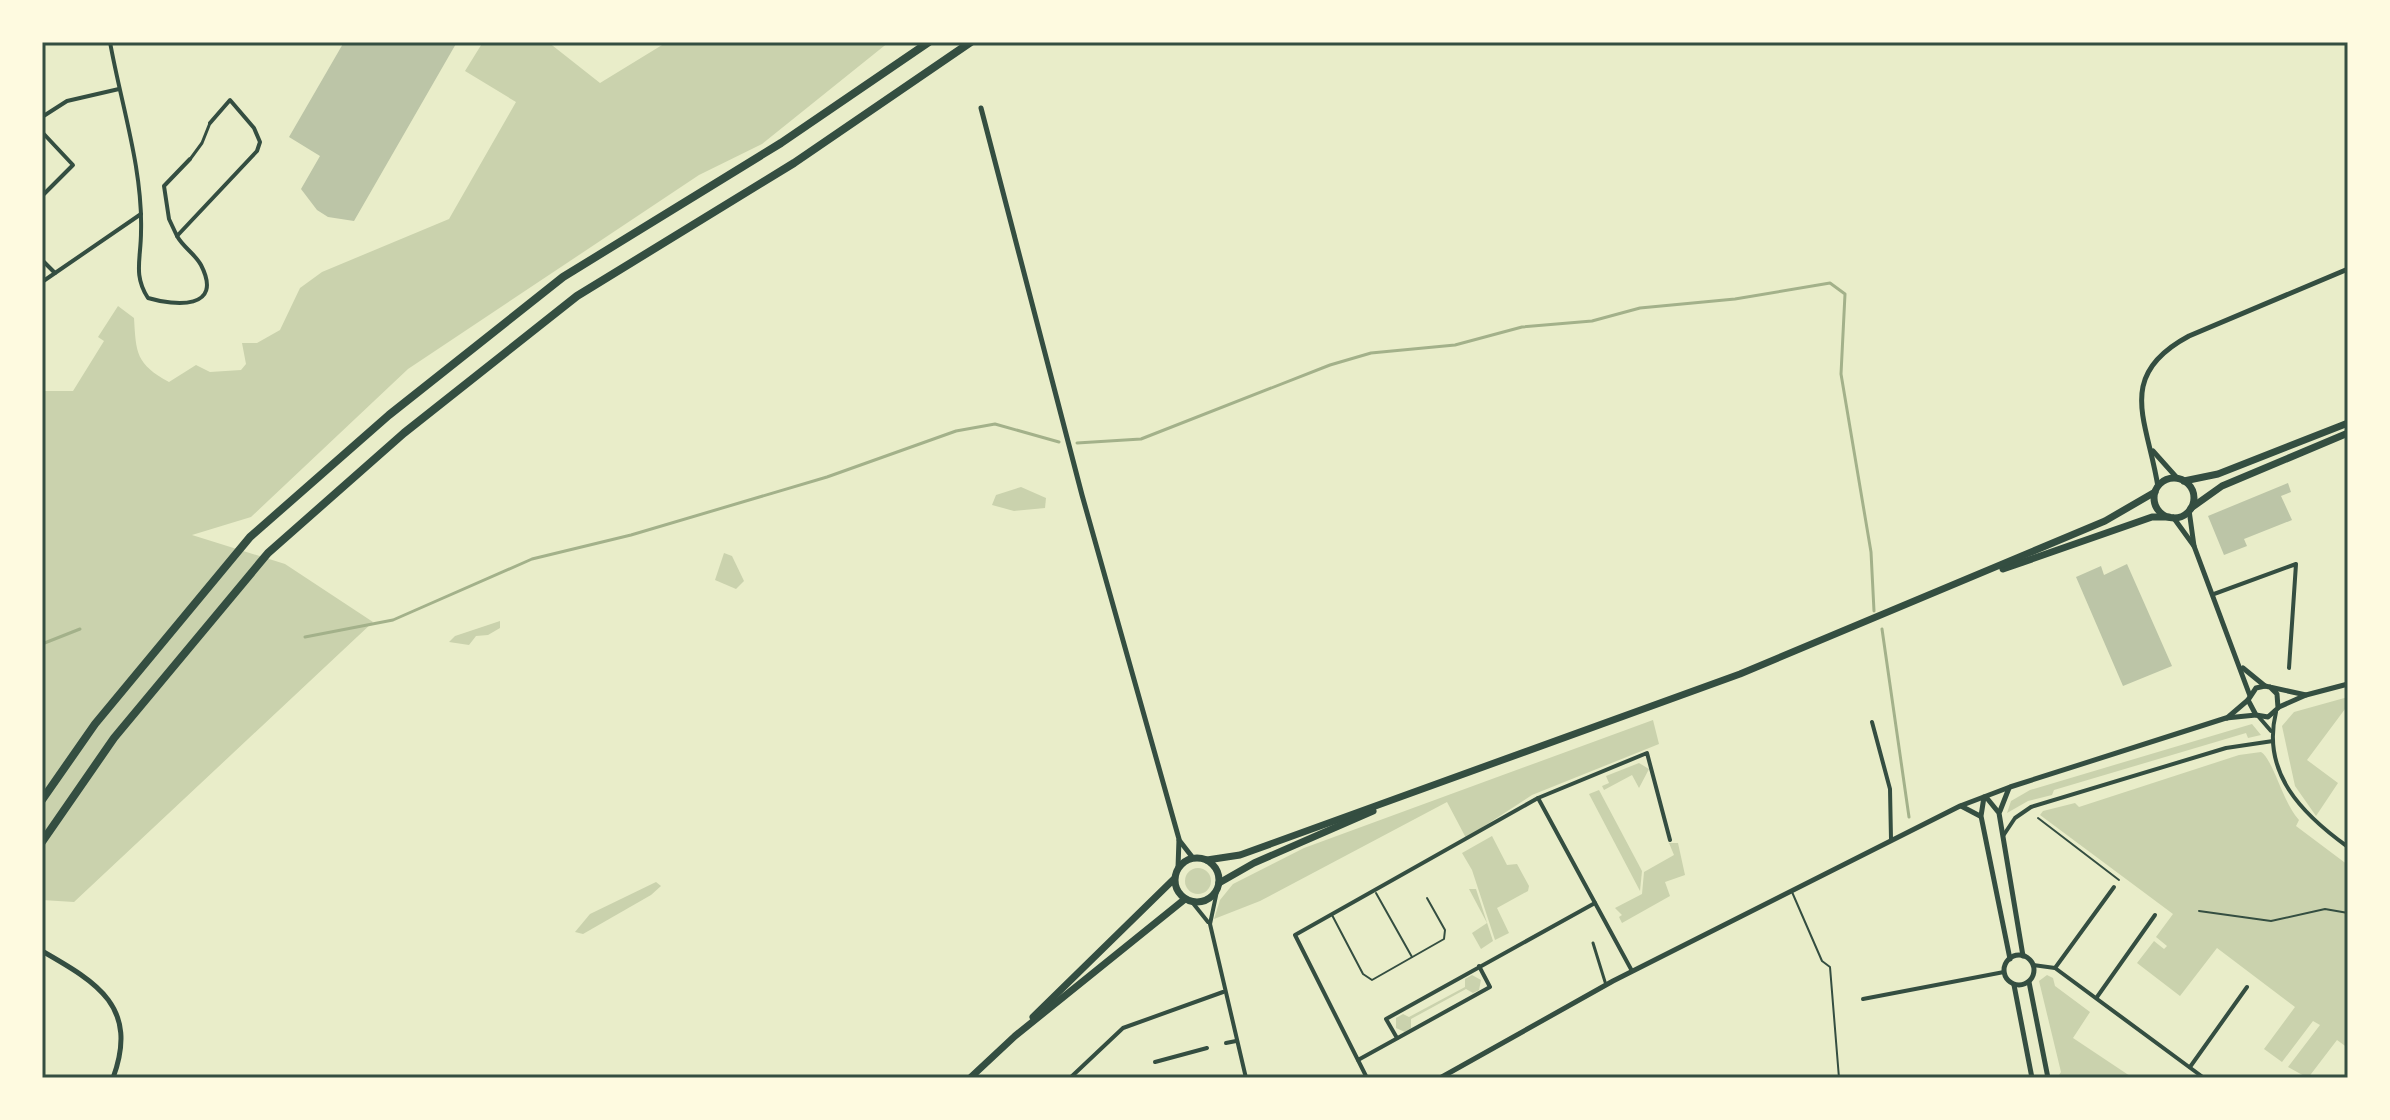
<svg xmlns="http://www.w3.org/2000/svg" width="2390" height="1120" font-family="Cabin,sans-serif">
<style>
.green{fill:#cad2ad}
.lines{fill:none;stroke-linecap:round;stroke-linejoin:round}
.stream{stroke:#a3b18a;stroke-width:3}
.building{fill:#bcc5a7}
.path{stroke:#344e41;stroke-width:2}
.service{stroke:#344e41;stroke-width:2}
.pedestrian{stroke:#344e41;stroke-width:3}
.minor{stroke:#344e41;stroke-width:4}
.tertiary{stroke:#344e41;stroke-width:5}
.primary{stroke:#344e41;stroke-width:7}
.motorway{stroke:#344e41;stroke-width:8}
.neatline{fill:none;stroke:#344e41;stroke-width:3}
</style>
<rect width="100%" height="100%" fill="#e9edc9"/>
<g class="green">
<path d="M 483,42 L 548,42 L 600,83 L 667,42 L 889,42 L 762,144 L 699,175 L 408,369 L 251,517 L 192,535 L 285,564 L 373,622 L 74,902 L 42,900 L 42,391 L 73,391 L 104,341 L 98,337 L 118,306 L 134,318 C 136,353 136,364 169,382 L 196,365 L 210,372 L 241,370 L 246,364 L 242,343 L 257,343 L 280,330 L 300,288 L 322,272 L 449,219 L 516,102 L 465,71 Z"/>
<polygon points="1021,487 1046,498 1045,508 1014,511 992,505 996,495"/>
<polygon points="724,553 732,556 744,581 736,589 715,580"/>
<polygon points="500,621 500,628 488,635 476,636 469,645 449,642 455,636"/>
<polygon points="2348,697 2348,705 2307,760 2338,783 2316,816 2295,786 2282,726 2294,712"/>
<polygon points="1653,720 1659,744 1532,795 1466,838 1447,802 1260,901 1214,919 1220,900 1233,884 1304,848"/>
<polygon points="2252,724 2261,735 2248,738 2246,733 2054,790 2052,795 2028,801 2007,813 2011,801 2030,790"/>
<path d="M 2261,752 C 2273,759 2283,803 2299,820 L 2296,826 L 2348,865 L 2348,1048 L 2337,1040 L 2308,1078 L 2288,1067 L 2320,1025 L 2313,1021 L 2282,1062 L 2264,1049 L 2295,1007 L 2217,948 L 2180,996 L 2137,963 L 2154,941 L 2164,949 L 2167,946 L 2156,937 L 2173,914 L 2040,815 L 2043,811 L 2075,803 L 2079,807 L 2239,755 Z"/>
<polygon points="1639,763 1649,769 1639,788 1632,775 1604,790 1602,786 1609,783 1606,776"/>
<polygon points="1599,790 1642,871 1640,891 1589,794"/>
<polygon points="1492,836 1507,865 1517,864 1529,886 1528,891 1497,908 1509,933 1495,940 1472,870 1462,853"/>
<polygon points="1669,843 1678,843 1685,875 1665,882 1670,896 1622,923 1619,917 1622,915 1615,908 1642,894 1644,872 1674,855"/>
<circle cx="1198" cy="881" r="13"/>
<polygon points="656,882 661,886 651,895 583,934 575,932 590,914"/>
<polygon points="1469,889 1476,889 1493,941 1481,949 1472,933 1487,923"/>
<polygon points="1472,975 1481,980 1479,990 1473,993 1466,989 1411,1019 1411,1028 1405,1032 1396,1028 1396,1018 1403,1014 1409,1017 1465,987 1465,979"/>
<polygon points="2047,975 2053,978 2055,986 2090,1012 2073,1038 2133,1078 2057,1078 2061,1072 2039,981"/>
</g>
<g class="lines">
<g class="stream">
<polyline points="1077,443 1141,439 1330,365 1371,353 1455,345 1522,327 1592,321 1640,308 1735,299 1830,283 1845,294 1841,374 1871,552 1874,611"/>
<polyline points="1882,629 1909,817"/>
<polyline points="305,637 393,620 532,559 631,535 827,477 956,431 995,424 1059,442"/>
<polyline points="42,644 80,629"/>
</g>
</g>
<g class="building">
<polygon points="344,42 457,42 354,221 328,217 317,210 301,189 320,156 289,137"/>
<polygon points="2288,483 2291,492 2281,496 2292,520 2244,539 2247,546 2224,555 2208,516"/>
<polygon points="2127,564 2172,666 2123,686 2076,577 2101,566 2104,575"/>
</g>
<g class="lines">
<g class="path">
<polyline points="2038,818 2119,880"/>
<polyline points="2199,911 2271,921 2325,909 2348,913"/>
</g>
<g class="service">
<polyline points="1792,892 1822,961 1830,967 1839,1078"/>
<polyline points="1376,893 1412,957"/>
<polyline points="1332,915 1363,974 1372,980 1444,939 1445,930 1427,898"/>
</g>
<g class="pedestrian">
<polyline points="191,158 202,143 210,123"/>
<polyline points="1593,943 1606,985"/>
</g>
<g class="minor">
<path d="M 110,42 C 121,104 143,169 141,232 C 141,259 133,275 148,298 C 175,306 224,310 201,265 C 195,254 183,247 177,236"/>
<polyline points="42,117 67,101 119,89"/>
<polyline points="42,132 73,165 42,196"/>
<polyline points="190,159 164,186 169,219 177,236 257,151 260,142 254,128 230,100 210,123"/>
<polyline points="42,260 55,273"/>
<polyline points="42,282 141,214"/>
<polyline points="2214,594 2296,564 2289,668"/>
<path d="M 2276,712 C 2261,773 2302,814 2348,847"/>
<polyline points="2258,716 2271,731"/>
<polyline points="1872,722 1890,789 1891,839"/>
<polyline points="1538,798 1632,971"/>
<polyline points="2003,836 2015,818 2031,807 2226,748 2273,741"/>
<polyline points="1217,891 1210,924 1246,1078"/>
<polyline points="1192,902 1208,922"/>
<polyline points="2033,965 2055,968 2204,1078"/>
<polyline points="2055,968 2114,887"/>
<polyline points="2097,997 2155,915"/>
<polyline points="1863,999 2004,972"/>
<polyline points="1397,1038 1386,1019 1595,903"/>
<polyline points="1226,1043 1236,1041"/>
<polyline points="1358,1060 1490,987 1479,966"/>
<polyline points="1155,1062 1207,1048"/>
<polyline points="2190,1067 2247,987"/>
<polyline points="1070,1078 1123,1028 1223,992"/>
<polyline points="1367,1078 1295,935 1538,798 1647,753 1670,840"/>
</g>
<g class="tertiary">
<polyline points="981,108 1082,495 1179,839 1178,868"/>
<polyline points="2153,451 2178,479"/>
<path d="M 2158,487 C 2148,421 2114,376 2189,336 L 2348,269"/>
<polyline points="2189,510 2194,546 2250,696"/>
<polyline points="2173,517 2194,546"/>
<polyline points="2243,668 2265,686"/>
<polyline points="2270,687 2277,694 2278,708 2268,717 2256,715 2248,700 2256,688 2265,686 2306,695"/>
<polyline points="2279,707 2306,695 2348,684"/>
<polyline points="2227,718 2248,700"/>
<polyline points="1984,797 1981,816 2010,959"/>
<polyline points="1986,797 1999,813 2023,956"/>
<polyline points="1961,806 1980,816"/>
<polyline points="2000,811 2009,788"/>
<polyline points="1179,840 1193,858"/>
<path d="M 42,951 C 98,983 139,1007 113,1078"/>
<circle cx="2019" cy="970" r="15"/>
<polyline points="2029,982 2048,1078"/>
<polyline points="2014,985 2032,1078"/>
<polyline points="1440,1078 1613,981 1960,806 2010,787 2226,718 2256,715"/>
</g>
<g class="primary">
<circle cx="2174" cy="498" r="20"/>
<polyline points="2184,481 2218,474 2348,423"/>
<polyline points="2191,508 2222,486 2348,433"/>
<polyline points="2003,569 2152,517 2169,517"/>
<circle cx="1197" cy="880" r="22"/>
<polyline points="1207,860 1240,855 1740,674 2105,521 2155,492"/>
<polyline points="1219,883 1254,863 1373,811"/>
<polyline points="1033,1017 1174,879"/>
<polyline points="970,1078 1015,1036 1185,899"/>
</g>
<g class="motorway">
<polyline points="42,800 95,724 250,537 389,415 563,277 781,143 929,42"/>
<polyline points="42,842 114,738 268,553 404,433 577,296 794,163 971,42"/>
</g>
</g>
<rect width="2390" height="1120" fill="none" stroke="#fefae0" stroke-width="88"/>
<rect x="44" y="44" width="2302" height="1032" class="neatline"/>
</svg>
